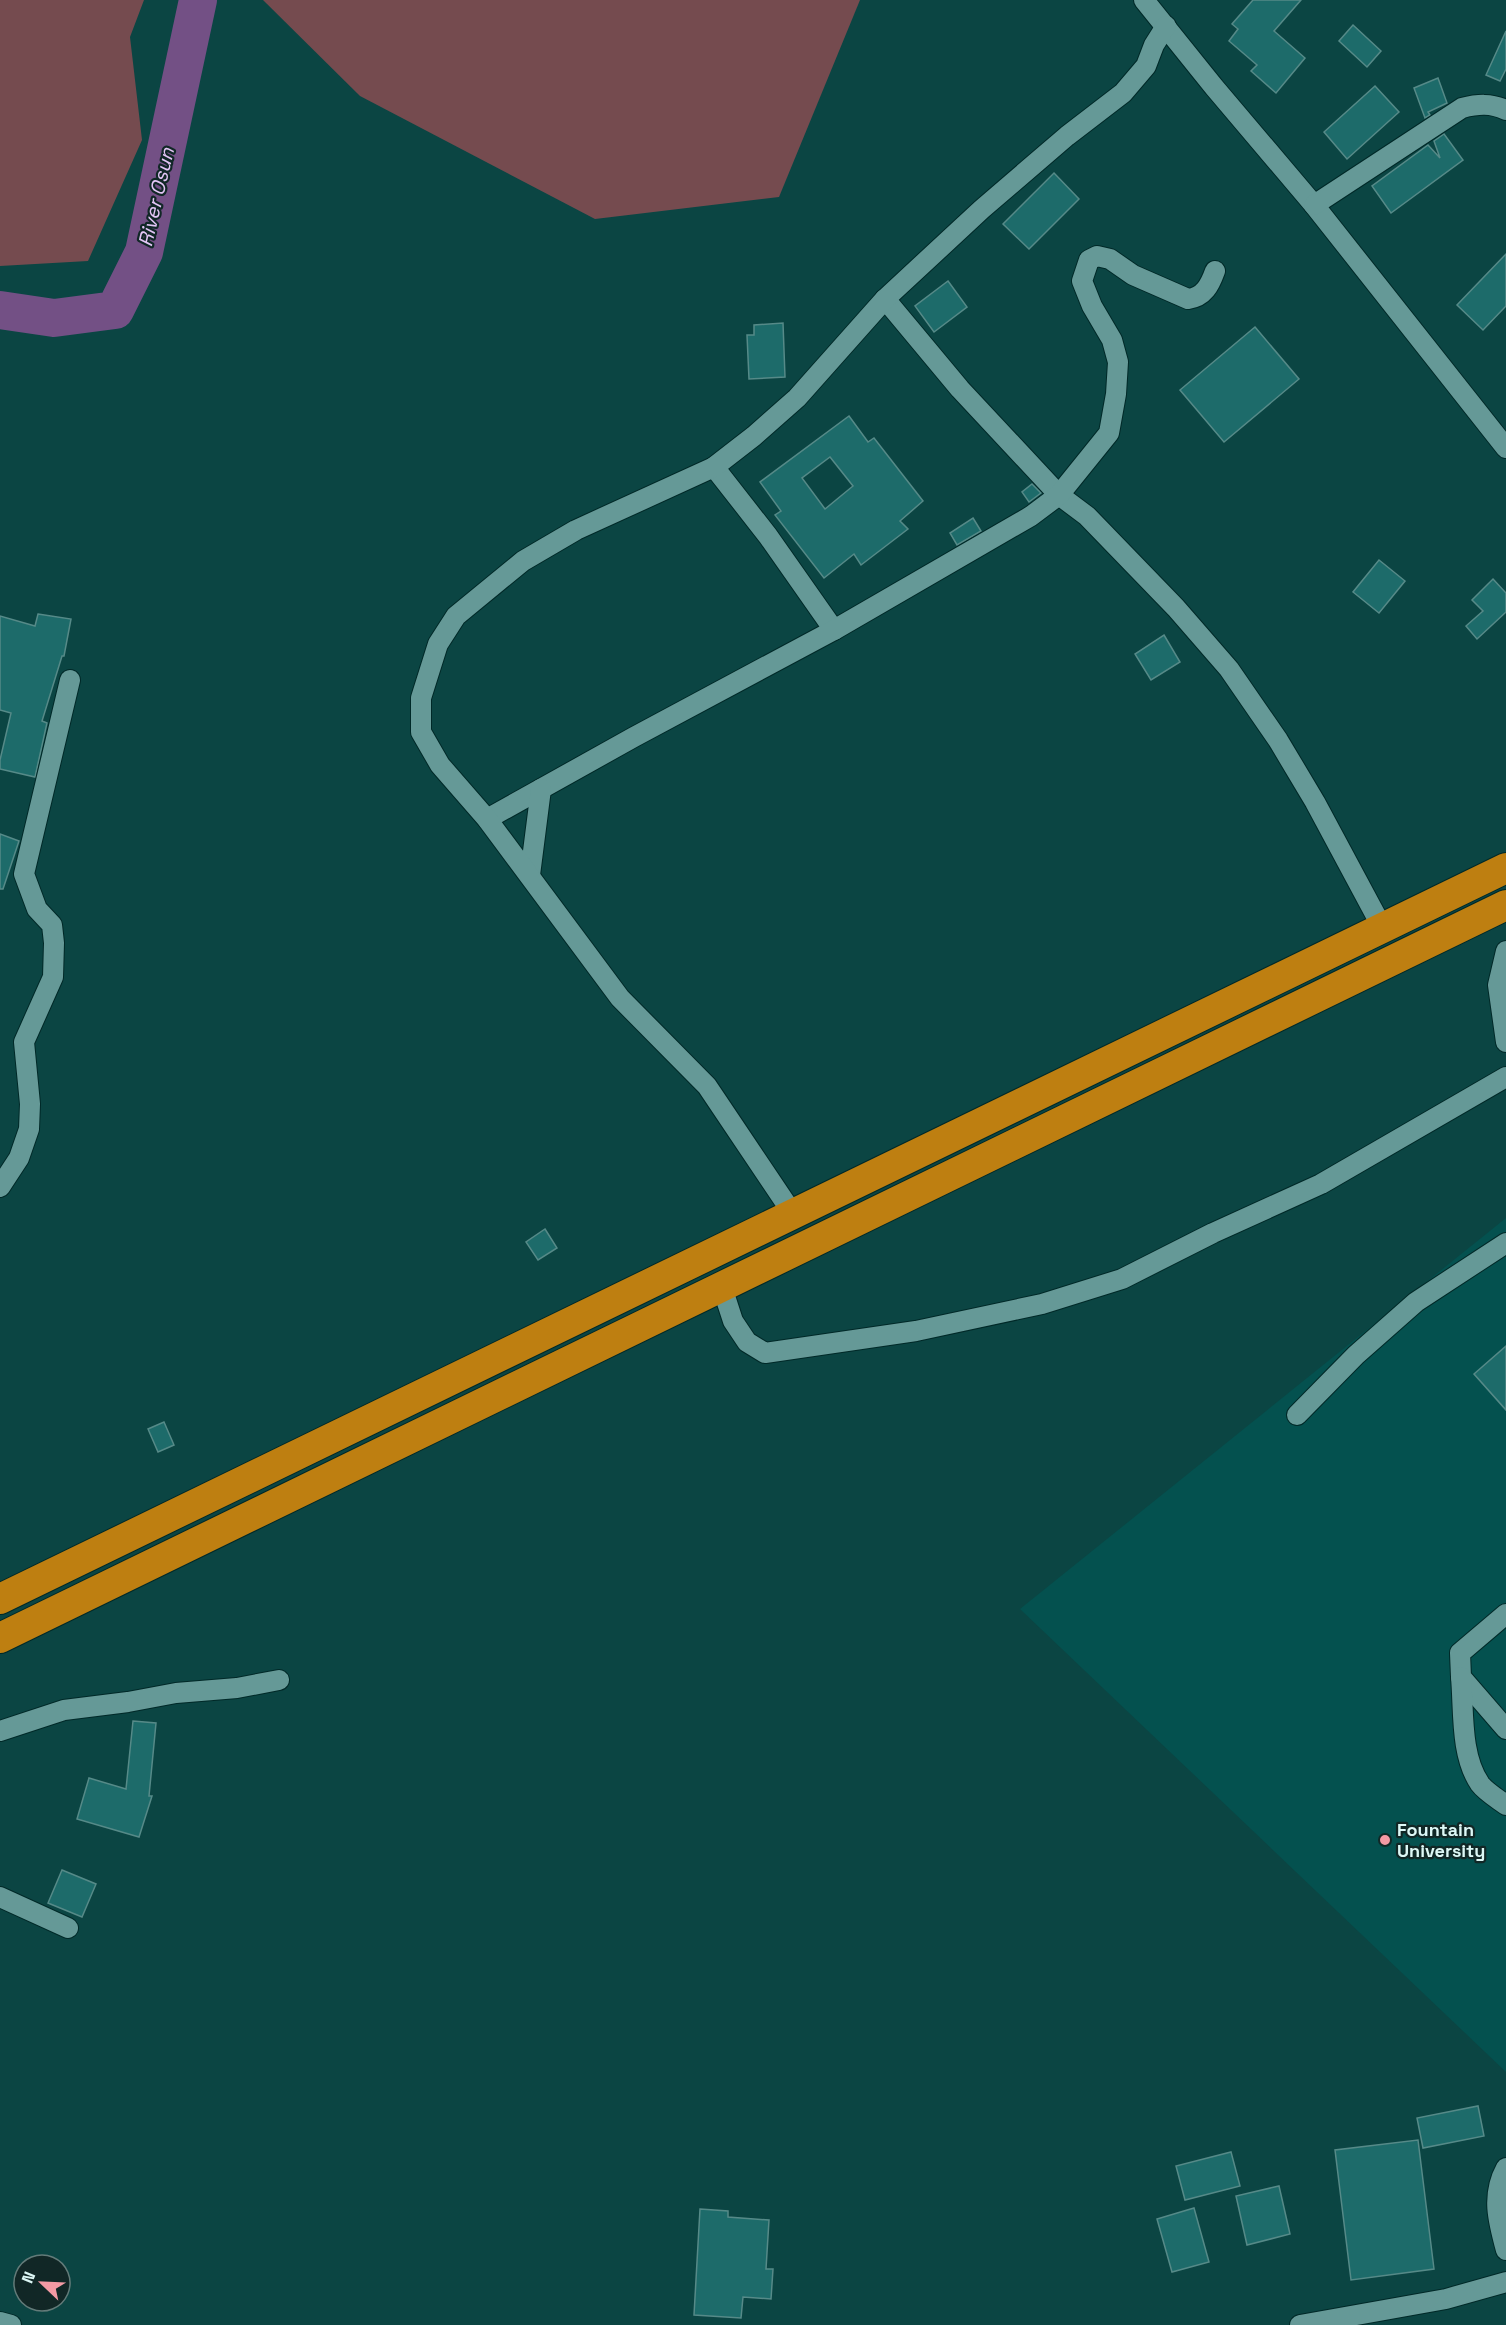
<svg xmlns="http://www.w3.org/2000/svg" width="1506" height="2325" font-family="'Space Grotesk',sans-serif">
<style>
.built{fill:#04514f}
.green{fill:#754b4f}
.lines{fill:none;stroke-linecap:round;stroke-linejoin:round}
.river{stroke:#735085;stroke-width:38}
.building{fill:#1d6b6a;stroke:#568a88;stroke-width:1.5;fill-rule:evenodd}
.minor-casing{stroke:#002928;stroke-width:22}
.highway-casing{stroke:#002928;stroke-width:32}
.minor{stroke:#659997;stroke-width:20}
.highway{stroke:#be7f11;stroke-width:30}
.poi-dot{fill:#f49aa4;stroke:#112726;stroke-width:2}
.labels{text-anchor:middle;stroke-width:4.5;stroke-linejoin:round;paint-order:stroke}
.poi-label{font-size:18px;font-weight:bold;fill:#ddf8f6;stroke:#112726;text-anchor:start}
.water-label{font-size:20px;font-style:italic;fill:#e4c6f6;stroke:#112726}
</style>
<rect width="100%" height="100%" fill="#0b4543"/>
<polygon class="built" points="1506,1218 1506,2072 1020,1609"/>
<g class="green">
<polygon points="0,0 144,0 130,37 142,140 88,261 0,266"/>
<polygon points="263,0 860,0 779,197 595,219 360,96"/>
</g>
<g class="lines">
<polyline class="river" points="0,310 54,318 115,310 144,252 198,0"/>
</g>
<g class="building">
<polygon points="1253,0 1301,0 1274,31 1305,58 1276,93 1251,71 1257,65 1229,41 1238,29 1232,24"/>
<polygon points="1353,25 1381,51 1367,67 1339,41"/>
<polygon points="1506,31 1506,69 1500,81 1486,75"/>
<polygon points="1438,78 1447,103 1428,112 1430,115 1425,118 1414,88"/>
<polygon points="1375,86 1399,112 1347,159 1324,132"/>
<polygon points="1444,134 1463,160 1391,213 1372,186 1428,145 1440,158 1434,141"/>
<polygon points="1054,173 1079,199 1029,249 1003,224"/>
<polygon points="1506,254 1506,306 1483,330 1457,305"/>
<polygon points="948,281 967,307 934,332 915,306"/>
<polygon points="783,323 785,377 749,379 747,335 754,335 754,325"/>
<polygon points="1255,327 1299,379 1224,442 1180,390"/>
<path d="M 849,416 L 868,442 L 874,438 L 923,501 L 900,521 L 908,529 L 861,565 L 854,554 L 824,578 L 775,515 L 781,511 L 760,482 ZM 830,457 L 853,486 L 825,509 L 802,478 Z"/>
<polygon points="1032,484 1041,493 1029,502 1022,492"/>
<polygon points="973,518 981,531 957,545 950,533"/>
<polygon points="1379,560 1405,581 1379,613 1353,592"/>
<polygon points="1493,579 1506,593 1506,612 1477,639 1466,626 1483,611 1472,600"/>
<polygon points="38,614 71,619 64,656 62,656 42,721 47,723 35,777 0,769 0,760 11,713 0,710 0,616 35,626"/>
<polygon points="1164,635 1180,662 1151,680 1135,654"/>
<polygon points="0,834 19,841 3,889 0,889"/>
<polygon points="545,1229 557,1248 538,1260 526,1242"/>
<polygon points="1506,1346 1506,1410 1474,1374"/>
<polygon points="164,1422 174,1445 158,1452 148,1429"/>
<polygon points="133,1721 156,1723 149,1796 152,1796 139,1837 77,1819 89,1778 126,1789"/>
<polygon points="62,1870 96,1884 82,1917 48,1903"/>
<polygon points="1478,2106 1484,2136 1423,2148 1417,2118"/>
<polygon points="1418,2140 1434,2269 1351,2280 1335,2150"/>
<polygon points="1231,2152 1240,2186 1185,2200 1176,2166"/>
<polygon points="1279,2186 1290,2234 1247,2245 1236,2196"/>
<polygon points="1194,2208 1209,2262 1172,2272 1157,2219"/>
<polygon points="700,2209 728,2211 728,2217 769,2220 766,2269 773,2269 771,2299 743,2297 741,2318 694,2315"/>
</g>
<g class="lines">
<defs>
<g id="minor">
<polyline points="1144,0 1214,87 1314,205 1506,448"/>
<path d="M 1314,205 L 1462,108 C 1478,104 1491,103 1506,110"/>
<polyline points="885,299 960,389 1059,495 1087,516 1176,608 1229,669 1278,740 1315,802 1382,927"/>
<polyline points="714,467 768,536 834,630"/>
<path d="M 487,819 L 634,737 L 834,630 L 1031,516 L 1059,495 L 1109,433 L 1116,394 L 1118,362 L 1112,340 L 1092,306 L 1082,281 L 1089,260 L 1097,256 L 1110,259 L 1133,275 L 1188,299 C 1204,297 1210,285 1215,271"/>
<polyline points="530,875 541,789"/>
<polyline points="1506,951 1498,985 1506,1042"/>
<polyline points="0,1187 19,1158 29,1129 30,1104 24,1042 53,977 54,943 52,925 37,909 24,874 70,680"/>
<polyline points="793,1214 707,1086 620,998 487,819 440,765 421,732 421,698 438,644 456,616 523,561 576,530 714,467 754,436 797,398 885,299 982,209 1067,136 1123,93 1146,66 1154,45 1166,26"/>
<polyline points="722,1287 733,1321 747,1342 765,1353 916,1331 1042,1304 1122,1279 1213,1233 1321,1184 1506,1077"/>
<polyline points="1297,1415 1356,1355 1416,1302 1506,1243"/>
<polyline points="1506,1614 1460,1653 1461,1677 1506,1729"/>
<path d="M 1461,1677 C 1464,1710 1460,1755 1480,1784 C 1486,1792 1498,1799 1506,1805"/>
<polyline points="0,1731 64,1710 128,1702 176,1693 237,1688 279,1680"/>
<polyline points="0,1897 68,1928"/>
<path d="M 1506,2168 C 1491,2195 1498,2221 1506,2250"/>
<polyline points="0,2322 11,2325"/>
<polyline points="1300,2325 1446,2299 1506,2282"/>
</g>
<g id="highway">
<polyline points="0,1599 1506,868"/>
<polyline points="0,1638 1506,905"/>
</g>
</defs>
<use href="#minor" class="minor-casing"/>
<use href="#highway" class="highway-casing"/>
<use href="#minor" class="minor"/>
<use href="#highway" class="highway"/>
</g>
<circle class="poi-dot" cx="1385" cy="1840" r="6"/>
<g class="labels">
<g class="poi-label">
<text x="1397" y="1836">Fountain<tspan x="1397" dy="21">University</tspan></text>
</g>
<g class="water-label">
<text transform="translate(156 197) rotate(-77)" y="7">River Osun</text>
</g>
</g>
<g transform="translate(42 2283) rotate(293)"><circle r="28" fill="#112726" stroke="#637b79" stroke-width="1.5"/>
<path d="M0-4.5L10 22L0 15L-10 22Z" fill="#f49aa4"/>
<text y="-9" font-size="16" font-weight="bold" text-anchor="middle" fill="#ddf8f6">N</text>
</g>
</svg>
